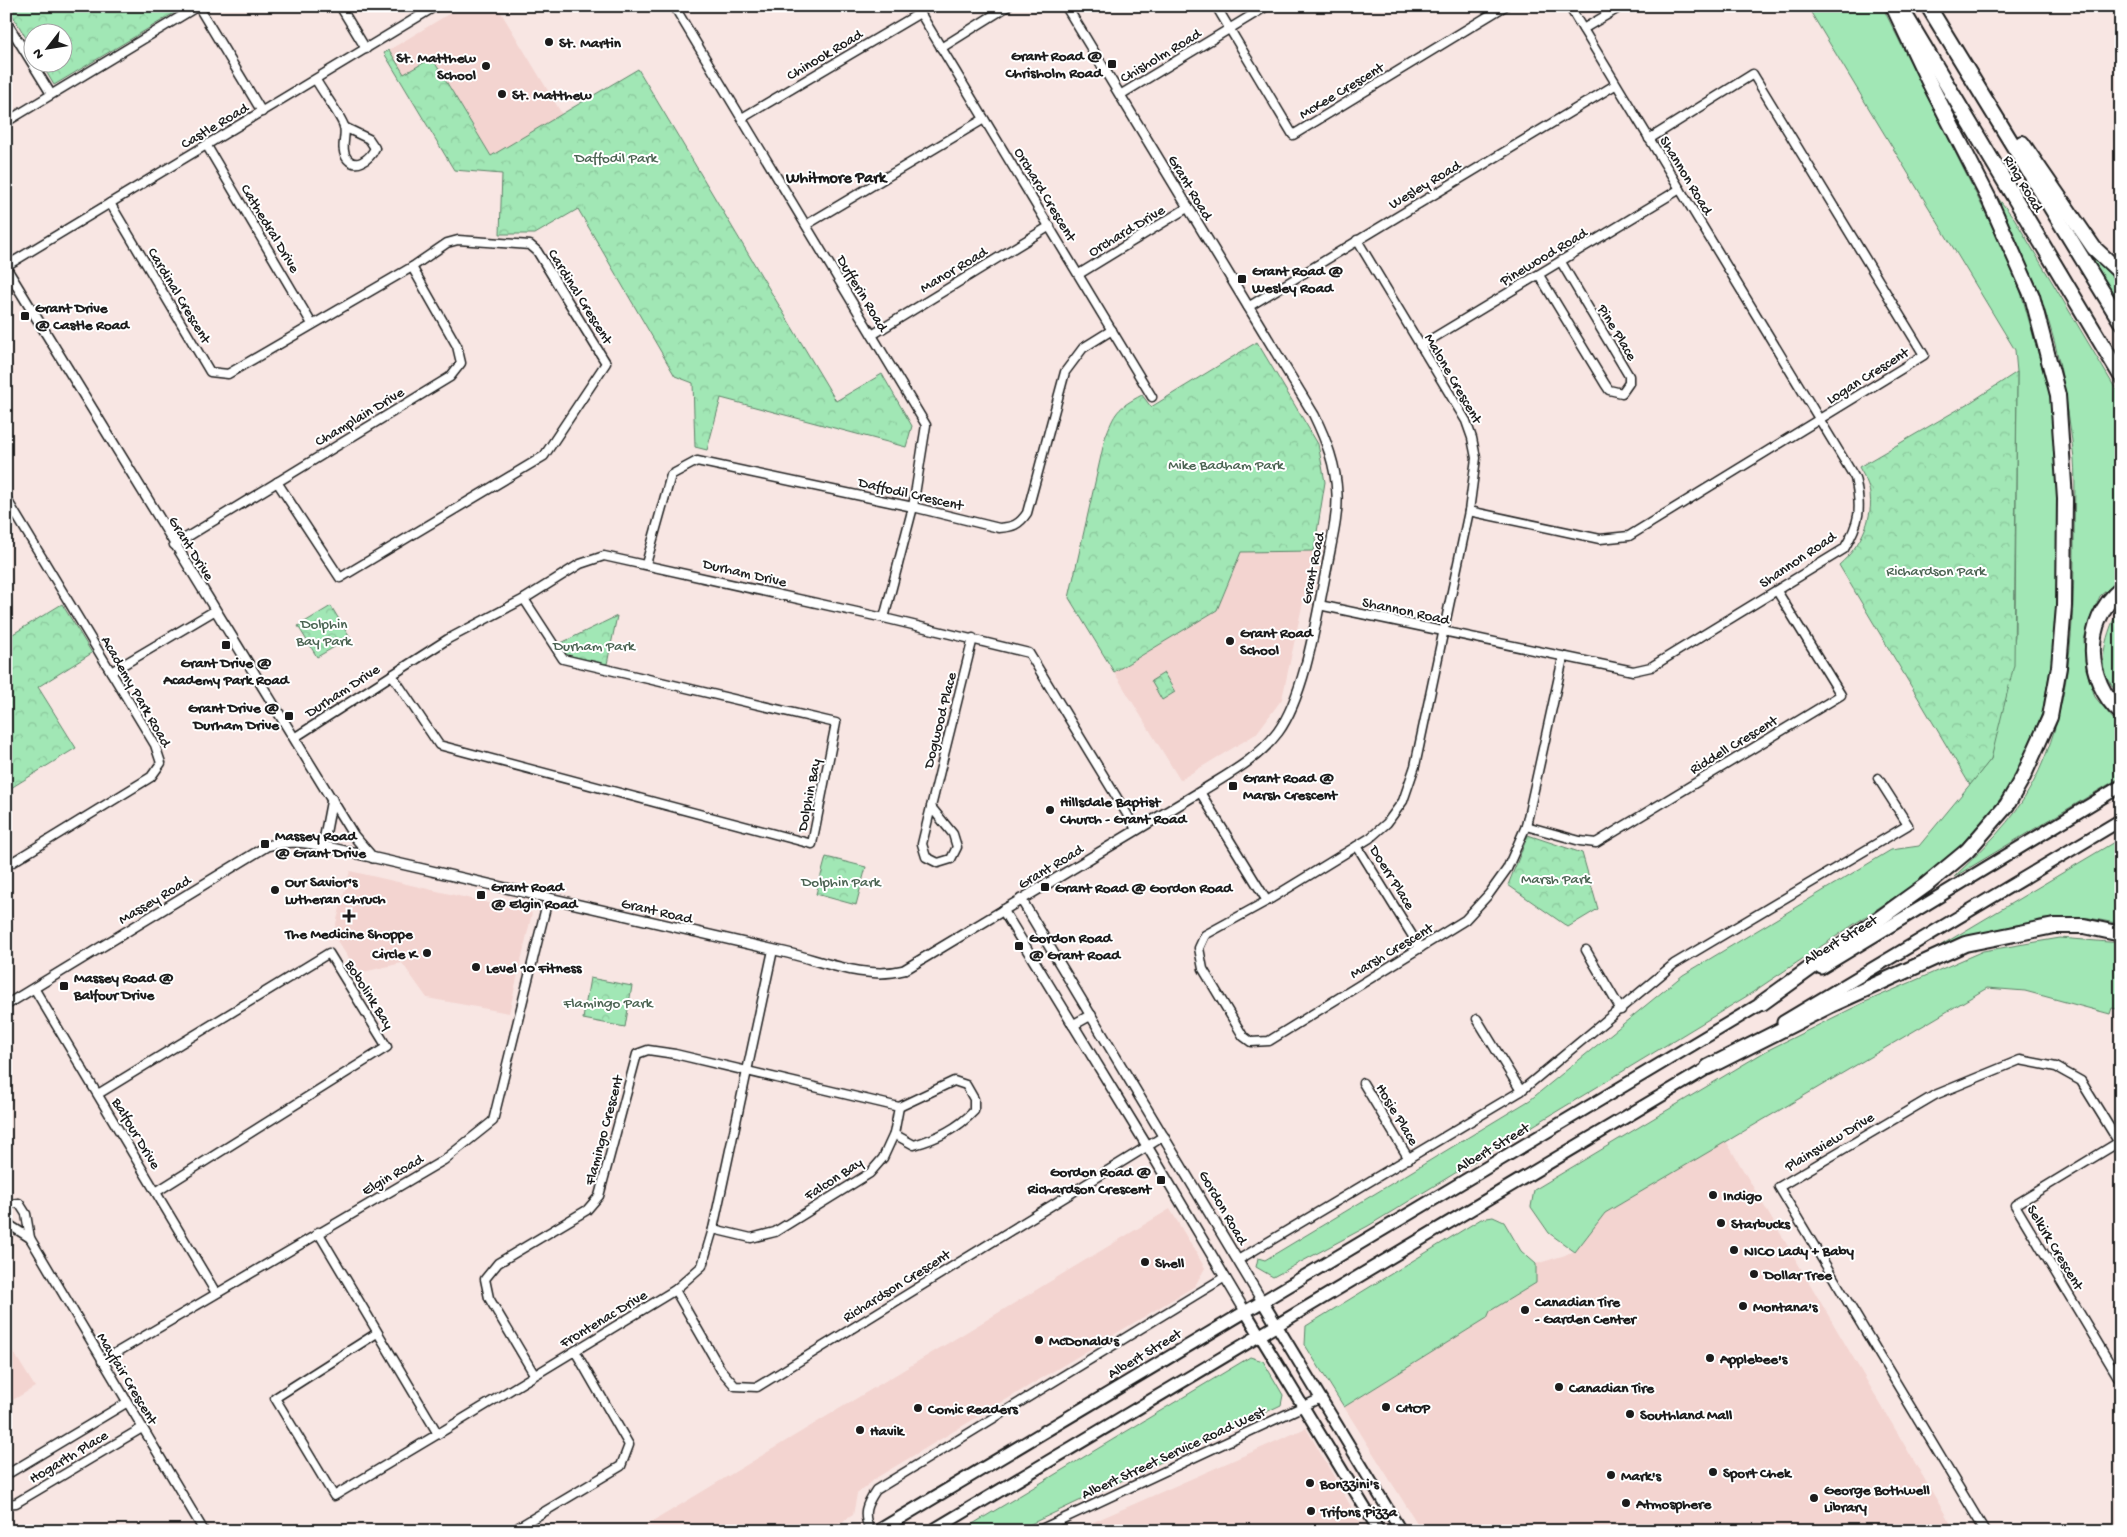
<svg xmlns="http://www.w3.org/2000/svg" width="2127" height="1537" font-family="'Gochi Hand',sans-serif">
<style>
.built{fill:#f3d4d0}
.green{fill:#a1e7b5;stroke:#5e8268}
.park{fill:url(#park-crowns);stroke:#5e8268}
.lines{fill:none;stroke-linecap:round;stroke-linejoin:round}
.minor-casing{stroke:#1c1c1c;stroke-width:11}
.tertiary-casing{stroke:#1c1c1c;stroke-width:12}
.secondary-casing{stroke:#1c1c1c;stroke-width:14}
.primary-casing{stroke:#1c1c1c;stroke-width:15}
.motorway-casing{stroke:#1c1c1c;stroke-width:18}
.minor{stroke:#fff;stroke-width:8}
.tertiary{stroke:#fff;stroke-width:9}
.secondary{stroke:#fff;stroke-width:10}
.primary{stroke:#fff;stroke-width:11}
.motorway{stroke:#fff;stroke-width:14}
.poi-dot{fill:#1c1c1c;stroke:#fff;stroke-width:2}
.labels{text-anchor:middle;stroke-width:4;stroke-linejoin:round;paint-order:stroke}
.poi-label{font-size:15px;font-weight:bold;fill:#1c1c1c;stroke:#fff;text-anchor:start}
.street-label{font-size:15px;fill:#1c1c1c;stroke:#fff}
.park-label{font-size:15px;fill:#4b6352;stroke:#fff}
.neighbourhood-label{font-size:16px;font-weight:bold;fill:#1c1c1c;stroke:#fff}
</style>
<defs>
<pattern id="park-crowns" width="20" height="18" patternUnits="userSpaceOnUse" patternTransform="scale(1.25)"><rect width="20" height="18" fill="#a1e7b5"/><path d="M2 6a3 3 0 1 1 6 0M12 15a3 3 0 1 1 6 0" fill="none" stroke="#8ac69b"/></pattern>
</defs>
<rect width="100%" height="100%" fill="#f8e6e3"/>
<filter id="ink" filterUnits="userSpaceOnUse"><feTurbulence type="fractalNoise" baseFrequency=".02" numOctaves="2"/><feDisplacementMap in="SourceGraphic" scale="10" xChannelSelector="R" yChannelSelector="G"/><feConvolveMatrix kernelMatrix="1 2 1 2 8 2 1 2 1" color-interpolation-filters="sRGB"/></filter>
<g filter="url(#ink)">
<g class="built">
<polygon points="462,6 497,6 562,114 491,157 432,58 404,75 389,50"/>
<polygon points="1314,551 1282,699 1256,734 1180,780 1114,672 1217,610 1241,552"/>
<polygon points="350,871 532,913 509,1013 427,998 402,963 359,973 333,935"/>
<polygon points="1726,1141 1955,1531 1422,1531 1344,1407 1487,1318 1490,1311 1536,1283 1536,1264 1575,1252 1605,1213"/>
<polygon points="1170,1209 1205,1268 1195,1286 876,1478 857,1494 853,1515 828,1531 637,1531"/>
<polygon points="6,1340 35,1387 6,1404"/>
<polygon points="1306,1428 1365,1531 1073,1531"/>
</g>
<g class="green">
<polygon points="1807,6 1882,6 1995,232 2019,285 2051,399 2057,473 2059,558 2053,654 2042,713 2023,765 1989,815 1941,866 1747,996 1368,1226 1273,1277 1256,1267 1258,1258 1265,1260 1530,1100 1683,975 1891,850 1919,846 1991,759 2015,636 2017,372 2015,350"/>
<path d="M 1997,197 L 2014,218 L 2121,398 L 2121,578 L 2100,596 L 2089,621 L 2084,640 L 2086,669 L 2095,697 L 2114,720 L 2121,724 L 2121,777 L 1954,877 C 1983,849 2013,821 2032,785 C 2072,710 2074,622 2074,539 C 2074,513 2076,485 2074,459 C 2070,421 2064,381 2055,344 C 2042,293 2017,245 1997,197 Z"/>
<polygon points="2086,249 2121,287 2121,306"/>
<path d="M 2121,607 L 2121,701 C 2116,691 2107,680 2104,670 C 2100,655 2111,619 2121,607 Z"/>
<polygon points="2121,838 2121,924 2089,918 2044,919 1967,936 1933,950"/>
<polygon points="2060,938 2121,943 2121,1010 2112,1008 2110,1014 2025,991 1987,988 1605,1213 1575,1252 1549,1233 1531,1207 1534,1190 1766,1051 1863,1003 1983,951"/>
<polygon points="1493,1217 1504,1222 1521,1251 1536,1264 1536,1283 1490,1311 1487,1318 1344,1407 1305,1345 1306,1326 1481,1219"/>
<polygon points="1250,1357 1263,1361 1283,1395 1281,1405 1016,1531 961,1531"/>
</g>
<g class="park">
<polygon points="7,6 186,6 54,85 41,63 62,62 62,32 32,32 32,48"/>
<polygon points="389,50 404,74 432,58 491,156 638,69 836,401 882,374 912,426 906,447 721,398 707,450 695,447 693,383 675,376 578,209 535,234 500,234 502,174 454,170 384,53"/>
<path d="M 1257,342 L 1318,444 L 1325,482 L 1314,551 L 1241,552 L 1217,610 L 1114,672 L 1069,598 L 1105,438 C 1115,412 1117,408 1142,395 L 1151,407 Z"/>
<path d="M 2017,372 L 2014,665 L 1991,759 L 1970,785 L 1839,565 C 1861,546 1877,514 1868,485 C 1866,479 1862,473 1859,467 L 1971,402 Z"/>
<polygon points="62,604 92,653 38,687 76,748 6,791 6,635 8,637"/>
<polygon points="331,606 350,638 317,657 298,626"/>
<polygon points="617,616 607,664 566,655 559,644"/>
<polygon points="1164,673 1175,692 1162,700 1151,681"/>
<polygon points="1528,835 1582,853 1598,909 1568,927 1508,885"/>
<polygon points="826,857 866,867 856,905 816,894"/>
<polygon points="590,978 632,986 625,1027 583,1019"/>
</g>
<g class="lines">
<defs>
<g id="minor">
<polyline points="198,6 262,112"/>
<polyline points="340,6 366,49"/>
<polyline points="674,6 926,425 913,507 884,618"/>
<polyline points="916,6 1152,397"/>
<polyline points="1216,6 1293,135 1505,6"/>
<polyline points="6,21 51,94"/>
<polyline points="1583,29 1622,6"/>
<polyline points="941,48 1008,6"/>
<path d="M 316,80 C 323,93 339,113 344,126 C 347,136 340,147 346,157 C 355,171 370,159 375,148 L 369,139 L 344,127"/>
<polyline points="1120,95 1267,6"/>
<polyline points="742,118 920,13"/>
<polyline points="6,122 198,6"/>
<polyline points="207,146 312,324"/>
<polyline points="110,203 210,372 228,374 412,267 447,243 458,240 530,245 537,251 606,363 544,456 340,578 277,482"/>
<polyline points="806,225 984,119"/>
<polyline points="1357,240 1466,421 1472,438 1476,458 1469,511 1415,766 1403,801 1387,823 1370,838 1267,901 1205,935 1199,948 1203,969 1243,1036 1251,1042 1269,1041 1465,920 1489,894 1507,869 1526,826 1563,658"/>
<polyline points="6,266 436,6"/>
<polyline points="1079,274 1187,208"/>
<polyline points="1539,275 1605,384 1609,390 1622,393 1629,383 1629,376 1561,262"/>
<polyline points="1248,307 1615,85"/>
<polyline points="872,335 1050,226"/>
<polyline points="1420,346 1680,189"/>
<polyline points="6,498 155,745 161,763 151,777 6,866"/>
<polyline points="1469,511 1600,539 1629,536 1924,355 1753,74 1649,139"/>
<polyline points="174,545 450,377 461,363 457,346 412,267"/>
<path d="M 646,564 L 671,475 L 697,461 L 913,507 L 999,528 C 1013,527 1019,525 1027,513 L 1065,372 L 1083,348 L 1112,330"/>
<path d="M 1319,605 L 1633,671 L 1651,667 L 1844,549 C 1860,522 1862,509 1855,478 L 1569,6"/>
<polyline points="111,672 214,611"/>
<polyline points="392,675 439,745 812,844 836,723 563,659 524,599"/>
<polyline points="294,738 448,639 524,599 580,564 604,556 884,618 1029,653 1136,829"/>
<polyline points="1200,792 1267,901"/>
<polyline points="931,807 973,638"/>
<polygon points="931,807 953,834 957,847 951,859 938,863 926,857 922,844"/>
<polyline points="1526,826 1580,841 1596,843 1841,695 1777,591"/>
<polyline points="1357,846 1420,948"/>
<polyline points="1586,950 1621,1010"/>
<polyline points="34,988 216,1293"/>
<polyline points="1477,1019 1521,1091"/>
<polyline points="1363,1083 1409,1159"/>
<polyline points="98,1094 329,953 387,1047 156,1192"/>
<path d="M 894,1134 L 914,1145 C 938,1138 957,1129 974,1111 L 974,1099 L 966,1085 L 954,1081 L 899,1107"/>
<polyline points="2119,1142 2015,1205 2121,1382"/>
<polyline points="6,1209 10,1204 19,1203 26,1214 30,1238 204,1531"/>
<polyline points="6,1217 8,1224 30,1238"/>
<polyline points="318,1232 438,1434 675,1290 702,1266 713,1229 773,950"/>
<polyline points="1238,1260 1521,1091 1674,964 1908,825 1878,778"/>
<polyline points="675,1290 721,1370 735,1386 757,1387 1164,1136"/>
<polyline points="377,1333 275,1398 334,1496 438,1434"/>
<polyline points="102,1361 444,1160 493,1121 548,899"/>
<polyline points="534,1374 489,1298 485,1279 498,1263 587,1210 599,1196 637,1054 648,1050 675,1054 899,1107 894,1134 883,1158 870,1173 775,1232 751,1238 713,1229"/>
<polyline points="6,1475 126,1403"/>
<polyline points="6,1504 16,1503 142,1428"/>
<polyline points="512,1531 621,1466 629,1445 575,1351"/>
<path d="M 870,1531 C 862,1513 866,1505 876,1490 L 1225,1277"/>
<polyline points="1037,1531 1321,1398"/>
<polyline points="1985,1531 1779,1187 1935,1095 2020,1060 2056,1067 2081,1081 2121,1146"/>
</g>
<g id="tertiary">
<polyline points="6,268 354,836 373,858"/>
<polyline points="323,846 332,799"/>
<polyline points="1021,899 1262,1301"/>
<polyline points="1003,910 1147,1146 1245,1311"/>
<path d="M 6,1005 L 267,846 C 288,840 303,842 323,846 L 788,953 C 825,962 866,980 904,970 L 1200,792 C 1227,775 1258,759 1278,732 C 1306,693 1317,614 1327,566 C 1331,543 1338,518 1337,494 C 1336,465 1326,440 1314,415 L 1066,6"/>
<polyline points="1073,1025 1091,1015"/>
</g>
<g id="secondary">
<polyline points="1262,1301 1401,1531"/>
<polyline points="1245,1311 1379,1531"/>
</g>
<g id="primary">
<polyline points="1821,968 2121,786"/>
<polyline points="1783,1022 2121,820"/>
<polyline points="878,1531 1769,999"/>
<polyline points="932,1531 1716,1063"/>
</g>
<g id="motorway">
<polyline points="1928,6 2121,322"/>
<polyline points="1907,18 2121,376"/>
<polyline points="2022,143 2094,248 2121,273"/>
<path d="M 2121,589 C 2082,621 2085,681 2121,713"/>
<polyline points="1762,1003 1926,885 1967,851 2007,805 2023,777 2050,717 2059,667 2064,606 2065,499 2058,395 2032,296 1989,199 1928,80 1893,6"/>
<polyline points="1708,1067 1831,1005 1965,944 2054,926 2084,926 2121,934"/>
</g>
</defs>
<use href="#minor" class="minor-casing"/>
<use href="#tertiary" class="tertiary-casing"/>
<use href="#secondary" class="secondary-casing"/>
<use href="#primary" class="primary-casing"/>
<use href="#motorway" class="motorway-casing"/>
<use href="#minor" class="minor"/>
<use href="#tertiary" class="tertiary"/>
<use href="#secondary" class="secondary"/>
<use href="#primary" class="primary"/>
<use href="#motorway" class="motorway"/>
</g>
</g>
<g class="poi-dot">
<circle cx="549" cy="42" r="5"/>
<rect x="1107" y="59" width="10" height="10" rx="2.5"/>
<circle cx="486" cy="66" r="5"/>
<circle cx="502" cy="94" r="5"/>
<rect x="1237" y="274" width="10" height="10" rx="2.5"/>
<rect x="20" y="311" width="10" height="10" rx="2.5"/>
<circle cx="1230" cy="641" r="5"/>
<rect x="221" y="640" width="10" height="10" rx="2.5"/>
<rect x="284" y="711" width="10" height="10" rx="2.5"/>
<rect x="1228" y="781" width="10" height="10" rx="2.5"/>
<circle cx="1050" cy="810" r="5"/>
<rect x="260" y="839" width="10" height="10" rx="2.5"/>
<rect x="1040" y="882" width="10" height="10" rx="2.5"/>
<circle cx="275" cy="890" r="5"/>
<rect x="476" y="890" width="10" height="10" rx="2.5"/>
<path d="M346.5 908.5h5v5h5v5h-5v5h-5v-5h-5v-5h5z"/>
<rect x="1014" y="941" width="10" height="10" rx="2.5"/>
<circle cx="427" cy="953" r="5"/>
<circle cx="476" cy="967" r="5"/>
<rect x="59" y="981" width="10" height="10" rx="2.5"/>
<rect x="1156" y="1175" width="10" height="10" rx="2.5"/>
<circle cx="1713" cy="1195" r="5"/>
<circle cx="1721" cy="1223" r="5"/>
<circle cx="1734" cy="1250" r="5"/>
<circle cx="1145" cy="1262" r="5"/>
<circle cx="1754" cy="1274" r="5"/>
<circle cx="1743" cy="1306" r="5"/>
<circle cx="1525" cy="1310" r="5"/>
<circle cx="1039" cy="1340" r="5"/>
<circle cx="1710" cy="1358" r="5"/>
<circle cx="1559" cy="1387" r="5"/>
<circle cx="1386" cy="1407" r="5"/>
<circle cx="918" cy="1408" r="5"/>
<circle cx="1630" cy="1414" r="5"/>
<circle cx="860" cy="1430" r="5"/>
<circle cx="1713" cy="1472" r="5"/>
<circle cx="1611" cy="1475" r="5"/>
<circle cx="1310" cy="1483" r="5"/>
<circle cx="1814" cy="1498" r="5"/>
<circle cx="1626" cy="1503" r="5"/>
<circle cx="1311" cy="1511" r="5"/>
</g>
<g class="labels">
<g class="poi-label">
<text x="559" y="47">St. Martin</text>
<text x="1102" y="60" text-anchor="end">Grant Road @<tspan x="1102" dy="17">Chrisholm Road</tspan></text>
<text x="476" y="62" text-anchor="end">St. Matthew<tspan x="476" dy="17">School</tspan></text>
<text x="512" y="99">St. Matthew</text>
<text x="1252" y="275">Grant Road @<tspan x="1252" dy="17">Wesley Road</tspan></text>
<text x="35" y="312">Grant Drive<tspan x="35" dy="17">@ Castle Road</tspan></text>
<text x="1240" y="637">Grant Road<tspan x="1240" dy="17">School</tspan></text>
<text x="226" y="667" text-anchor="middle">Grant Drive @<tspan x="226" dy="17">Academy Park Road</tspan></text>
<text x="279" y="712" text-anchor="end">Grant Drive @<tspan x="279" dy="17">Durham Drive</tspan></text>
<text x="1243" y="782">Grant Road @<tspan x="1243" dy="17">Marsh Crescent</tspan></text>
<text x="1060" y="806">Hillsdale Baptist<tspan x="1060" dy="17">Church - Grant Road</tspan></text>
<text x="275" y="840">Massey Road<tspan x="275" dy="17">@ Grant Drive</tspan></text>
<text x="285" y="886">Our Savior's<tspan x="285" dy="17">Lutheran Chruch</tspan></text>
<text x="491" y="891">Grant Road<tspan x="491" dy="17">@ Elgin Road</tspan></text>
<text x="1055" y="892">Grant Road @ Gordon Road</text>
<text x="349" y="938" text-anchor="middle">The Medicine Shoppe</text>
<text x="1029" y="942">Gordon Road<tspan x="1029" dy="17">@ Grant Road</tspan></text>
<text x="417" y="958" text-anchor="end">Circle K</text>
<text x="486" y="972">Level 10 Fitness</text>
<text x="74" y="982">Massey Road @<tspan x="74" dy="17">Balfour Drive</tspan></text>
<text x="1151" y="1176" text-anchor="end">Gordon Road @<tspan x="1151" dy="17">Richardson Crescent</tspan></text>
<text x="1723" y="1200">Indigo</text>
<text x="1731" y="1228">Starbucks</text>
<text x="1744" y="1255">NICO Lady + Baby</text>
<text x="1155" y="1267">Shell</text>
<text x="1764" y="1279">Dollar Tree</text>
<text x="1535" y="1306">Canadian Tire<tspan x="1535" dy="17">- Garden Center</tspan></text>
<text x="1753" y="1311">Montana's</text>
<text x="1049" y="1345">McDonald's</text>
<text x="1720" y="1363">Applebee's</text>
<text x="1569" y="1392">Canadian Tire</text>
<text x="1396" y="1412">CHOP</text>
<text x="928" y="1413">Comic Readers</text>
<text x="1640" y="1419">Southland Mall</text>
<text x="870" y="1435">Havik</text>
<text x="1723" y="1477">Sport Chek</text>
<text x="1621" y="1480">Mark's</text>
<text x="1320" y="1488">Bonzzini's</text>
<text x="1824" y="1494">George Bothwell<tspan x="1824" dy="17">Library</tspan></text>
<text x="1636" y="1508">Atmosphere</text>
<text x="1321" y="1516">Trifons Pizza</text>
</g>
<g class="street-label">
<text transform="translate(824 54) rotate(-31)" y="5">Chinook Road</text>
<text transform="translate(1160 55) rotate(-31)" y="5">Chisholm Road</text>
<text transform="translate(1341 90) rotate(-31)" y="5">McKee Crescent</text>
<text transform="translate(214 125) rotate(-31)" y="5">Castle Road</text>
<text transform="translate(1687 175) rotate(59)" y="5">Shannon Road</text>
<text transform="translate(2024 183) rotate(59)" y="5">Ring Road</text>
<text transform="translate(1424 184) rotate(-31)" y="5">Wesley Road</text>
<text transform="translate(1191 187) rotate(59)" y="5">Grant Road</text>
<text transform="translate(1046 194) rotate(59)" y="5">Orchard Crescent</text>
<text transform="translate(271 228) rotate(59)" y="5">Cathedral Drive</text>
<text transform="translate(1126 230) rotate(-31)" y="5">Orchard Drive</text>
<text transform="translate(1543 256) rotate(-31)" y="5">Pinewood Road</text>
<text transform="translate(953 269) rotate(-31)" y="5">Manor Road</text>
<text transform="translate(863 293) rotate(59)" y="5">Dufferin Road</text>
<text transform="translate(180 295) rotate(59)" y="5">Cardinal Crescent</text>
<text transform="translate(581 296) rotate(58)" y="5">Cardinal Crescent</text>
<text transform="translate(1618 332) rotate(59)" y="5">Pine Place</text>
<text transform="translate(1867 375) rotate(-32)" y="5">Logan Crescent</text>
<text transform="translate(1454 378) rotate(60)" y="5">Malone Crescent</text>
<text transform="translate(359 416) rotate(-31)" y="5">Champlain Drive</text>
<text transform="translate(911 493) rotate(13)" y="5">Daffodil Crescent</text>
<text transform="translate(192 548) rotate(58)" y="5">Grant Drive</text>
<text transform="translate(1797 559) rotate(-34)" y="5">Shannon Road</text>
<text transform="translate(1312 568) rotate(-79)" y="5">Grant Road</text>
<text transform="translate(745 572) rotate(13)" y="5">Durham Drive</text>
<text transform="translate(1406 610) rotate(12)" y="5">Shannon Road</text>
<text transform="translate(342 690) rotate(-33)" y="5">Durham Drive</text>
<text transform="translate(137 691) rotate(60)" y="5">Academy Park Road</text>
<text transform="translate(939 720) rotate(-76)" y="5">Dogwood Place</text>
<text transform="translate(1733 744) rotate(-31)" y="5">Riddell Crescent</text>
<text transform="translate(808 795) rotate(-79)" y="5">Dolphin Bay</text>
<text transform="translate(1050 866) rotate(-31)" y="5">Grant Road</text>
<text transform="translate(1393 877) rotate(58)" y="5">Doerr Place</text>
<text transform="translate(154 899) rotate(-31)" y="5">Massey Road</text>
<text transform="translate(657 910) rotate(13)" y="5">Grant Road</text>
<text transform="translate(1840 939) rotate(-31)" y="5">Albert Street</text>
<text transform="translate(1391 950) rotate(-31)" y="5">Marsh Crescent</text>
<text transform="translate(370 994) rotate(58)" y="5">Bobolink Bay</text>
<text transform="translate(1398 1114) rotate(59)" y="5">Hosie Place</text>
<text transform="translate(603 1130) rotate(-75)" y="5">Flamingo Crescent</text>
<text transform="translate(137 1133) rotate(59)" y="5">Balfour Drive</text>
<text transform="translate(1829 1141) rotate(-31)" y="5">Plainsview Drive</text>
<text transform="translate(1492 1147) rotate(-31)" y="5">Albert Street</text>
<text transform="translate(392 1174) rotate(-30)" y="5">Elgin Road</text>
<text transform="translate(833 1178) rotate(-33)" y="5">Falcon Bay</text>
<text transform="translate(1224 1207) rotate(60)" y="5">Gordon Road</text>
<text transform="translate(2056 1247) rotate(59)" y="5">Selkirk Crescent</text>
<text transform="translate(896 1285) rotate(-32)" y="5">Richardson Crescent</text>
<text transform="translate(603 1318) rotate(-31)" y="5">Frontenac Drive</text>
<text transform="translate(1144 1353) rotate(-31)" y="5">Albert Street</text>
<text transform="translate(128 1378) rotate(59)" y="5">Mayfair Crescent</text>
<text transform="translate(1173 1452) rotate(-25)" y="5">Albert Street Service Road West</text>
<text transform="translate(68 1456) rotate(-31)" y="5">Hogarth Place</text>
</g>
<g class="park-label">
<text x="616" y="162">Daffodil Park</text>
<text x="1226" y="469">Mike Badham Park</text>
<text x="1936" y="575">Richardson Park</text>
<text x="324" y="628">Dolphin<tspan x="324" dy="17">Bay Park</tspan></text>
<text x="594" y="650">Durham Park</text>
<text x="1556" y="883">Marsh Park</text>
<text x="841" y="886">Dolphin Park</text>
<text x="608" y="1007">Flamingo Park</text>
</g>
<g class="neighbourhood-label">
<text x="836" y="182">Whitmore Park</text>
</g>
</g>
<rect width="2127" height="1537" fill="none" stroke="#fff" stroke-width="25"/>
<rect x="12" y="12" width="2102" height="1512" fill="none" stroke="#1c1c1c" stroke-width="2" filter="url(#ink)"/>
<g transform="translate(48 48) rotate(239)"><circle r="24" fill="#ffffff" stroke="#a4a4a4"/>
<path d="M0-4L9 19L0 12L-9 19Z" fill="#1c1c1c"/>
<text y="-8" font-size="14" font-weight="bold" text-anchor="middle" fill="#1c1c1c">N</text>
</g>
</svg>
